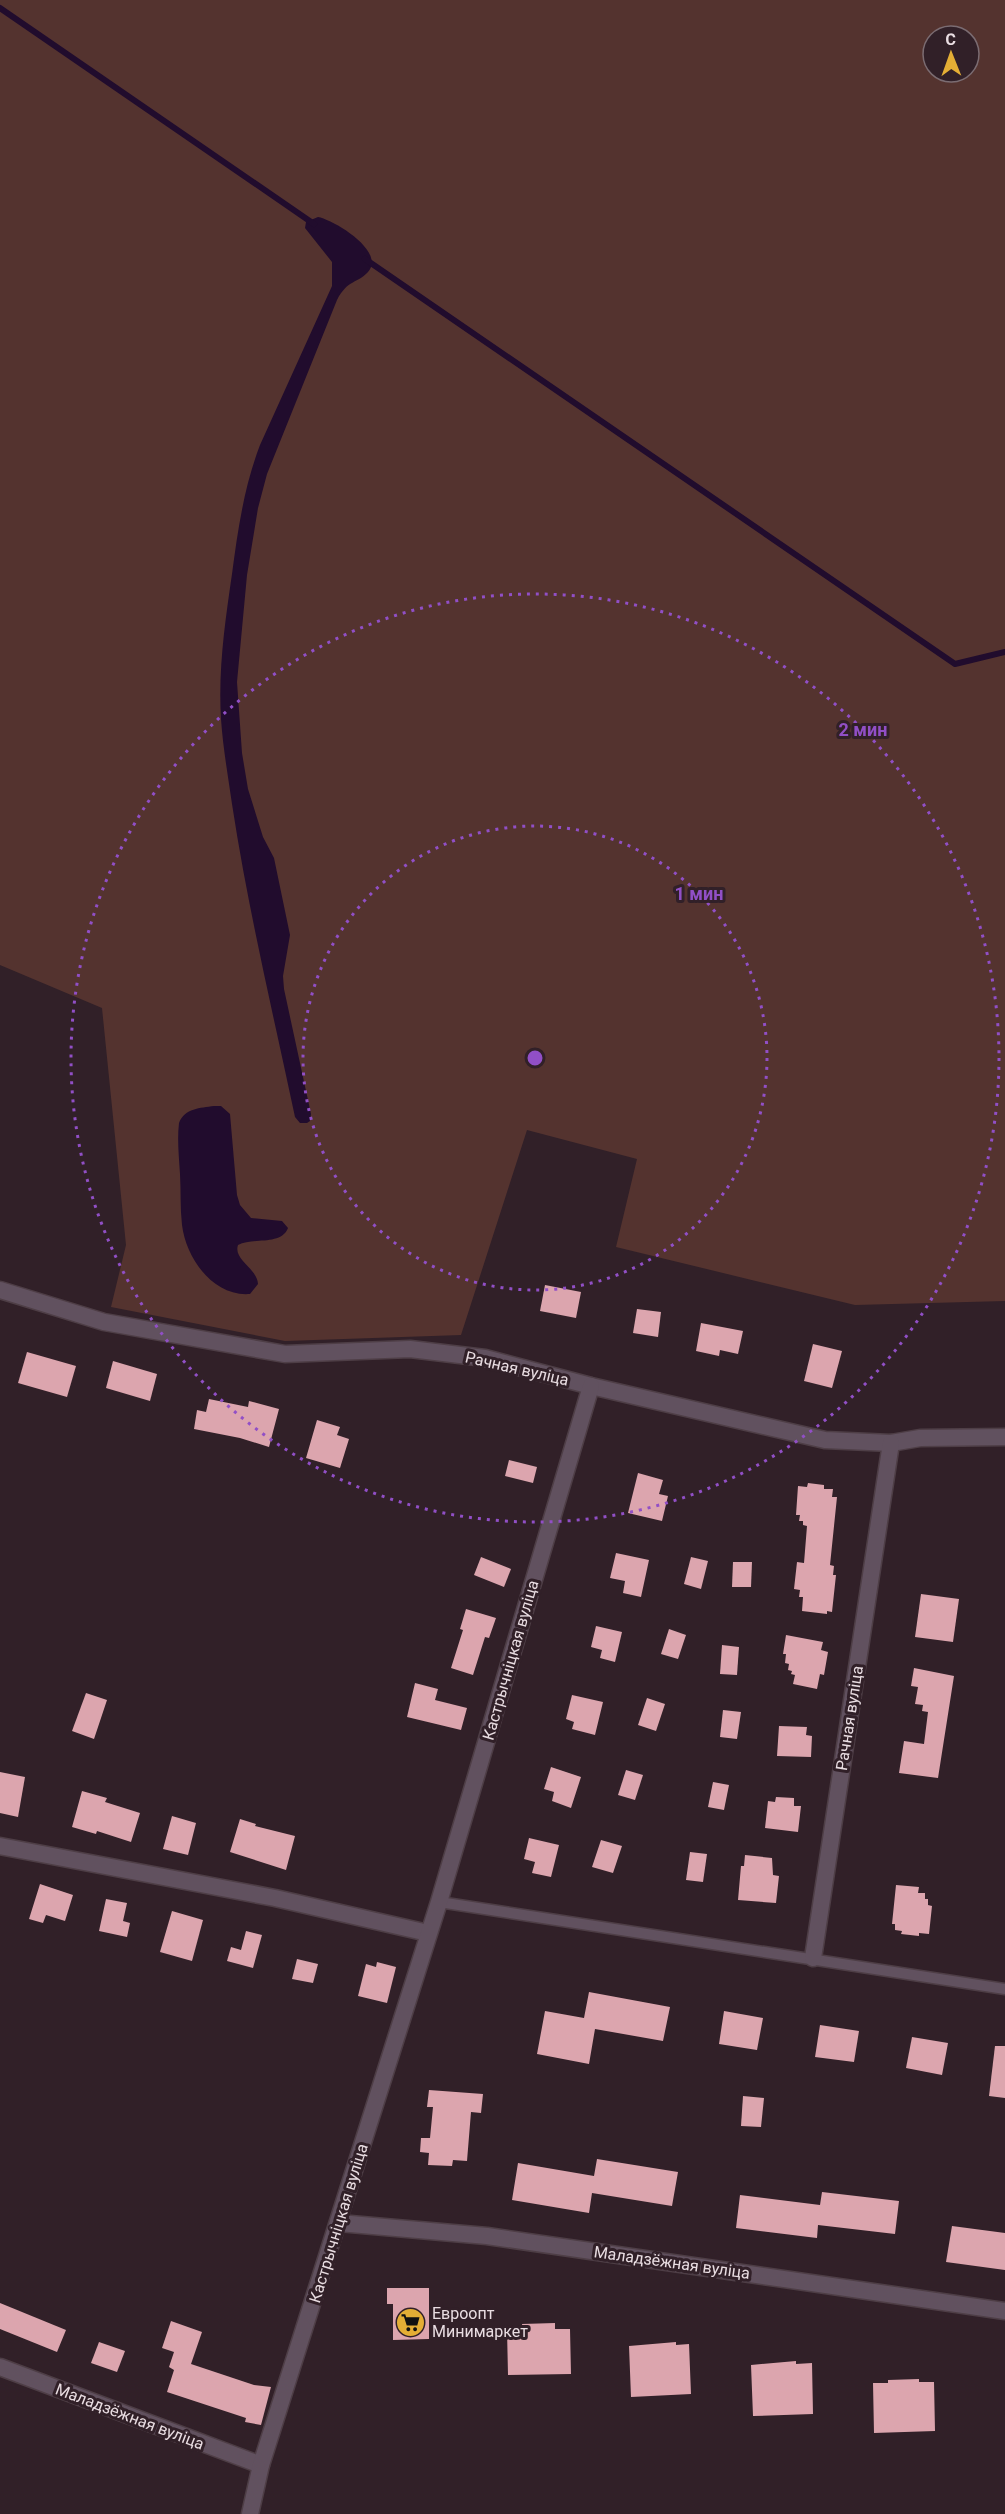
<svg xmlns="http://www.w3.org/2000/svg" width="1005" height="2514" font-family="Roboto,sans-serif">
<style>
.green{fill:#54332f;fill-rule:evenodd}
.water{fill:#210c2d}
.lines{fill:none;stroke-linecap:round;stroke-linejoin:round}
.stream{stroke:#210c2d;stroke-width:6}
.building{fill:#dca5ae}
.service-casing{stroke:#4e3e46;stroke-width:13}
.minor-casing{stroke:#4e3e46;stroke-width:19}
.service{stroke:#61515f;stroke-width:10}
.minor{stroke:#61515f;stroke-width:16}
.ring{fill:none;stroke:#914fc6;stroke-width:3;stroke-dasharray:3 6}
.labels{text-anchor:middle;stroke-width:6;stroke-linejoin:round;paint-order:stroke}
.street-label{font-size:16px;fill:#e9dde2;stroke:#312028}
.poi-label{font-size:16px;fill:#e9dde2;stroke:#312028;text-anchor:start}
.centre{fill:#914fc6;stroke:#312028;stroke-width:3}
.ring-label{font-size:18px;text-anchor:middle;font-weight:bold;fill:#914fc6;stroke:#312028;stroke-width:6;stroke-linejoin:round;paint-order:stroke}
</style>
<rect width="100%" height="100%" fill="#312028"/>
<path class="green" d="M 0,0 L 1005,0 L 1005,1301 L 855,1305 L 616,1247 L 637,1159 L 527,1130 L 461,1335 L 285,1341 L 111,1307 L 126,1245 L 102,1008 L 0,965 ZM 933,36 L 969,36 L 969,72 L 933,72 Z"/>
<g class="water">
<path d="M 318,217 C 334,220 386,251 368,272 C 357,284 348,279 337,300 L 267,474 L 258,508 L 247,575 L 237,682 L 242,753 L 248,789 L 263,837 L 274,858 L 290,935 L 283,976 L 284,989 L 311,1114 L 310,1121 L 307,1123 L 300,1123 L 295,1117 C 273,1013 248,909 232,804 C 228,776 223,748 221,719 C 218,670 225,622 232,574 C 238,529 244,487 260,445 L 332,286 L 332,262 L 305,228 L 306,222 Z"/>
<path d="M 214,1106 L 221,1106 L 230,1114 L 237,1195 L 240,1205 L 251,1218 L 282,1221 L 288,1228 C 281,1246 253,1237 238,1245 C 233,1260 257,1268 258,1284 L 250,1294 C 213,1297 186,1258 182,1225 C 180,1208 181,1191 180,1174 C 179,1157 177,1140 179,1123 C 185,1108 200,1108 214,1106 Z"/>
</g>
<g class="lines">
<g class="stream">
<polyline points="0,8 314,224"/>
<polyline points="365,259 955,664 1005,652"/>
</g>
</g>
<g class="building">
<polygon points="545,1285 581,1292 576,1318 540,1311"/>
<polygon points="637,1309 661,1312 658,1337 633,1333"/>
<polygon points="701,1323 743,1331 738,1354 720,1350 719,1356 696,1351"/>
<polygon points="813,1344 842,1351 832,1388 804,1381"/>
<polygon points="27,1352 76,1366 67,1397 18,1383"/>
<polygon points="113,1361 157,1374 150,1401 106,1388"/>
<polygon points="209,1399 248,1407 249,1401 279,1409 269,1447 240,1438 194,1429 197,1410 206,1412"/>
<polygon points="317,1420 340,1427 337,1435 349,1439 340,1468 306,1458"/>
<polygon points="509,1460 537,1467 533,1483 505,1476"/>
<polygon points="638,1473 663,1480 659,1494 668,1496 662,1521 628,1513"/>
<polygon points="808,1483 824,1485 824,1489 833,1489 832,1497 837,1497 830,1565 834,1566 833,1575 836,1575 832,1612 827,1611 827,1614 802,1611 803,1597 799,1597 800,1590 794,1589 797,1562 804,1563 807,1526 803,1525 803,1521 799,1521 800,1515 796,1515 798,1486 807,1487"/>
<polygon points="616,1553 649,1560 641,1597 623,1593 625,1581 610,1578"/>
<polygon points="481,1557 511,1569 504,1587 474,1575"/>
<polygon points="691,1557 708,1561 701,1589 684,1584"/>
<polygon points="733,1562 752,1562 751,1587 732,1587"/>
<polygon points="921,1594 959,1599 953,1642 915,1637"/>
<polygon points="466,1609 496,1618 489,1638 485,1637 473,1675 451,1668 463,1630 460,1629"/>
<polygon points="596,1626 622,1632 615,1662 600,1658 602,1650 591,1647"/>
<polygon points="669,1629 686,1635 678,1659 661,1654"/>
<polygon points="786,1635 823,1642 821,1650 828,1652 824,1675 820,1674 817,1689 793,1684 795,1675 791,1674 792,1671 788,1670 789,1664 785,1663 786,1654 783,1654"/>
<polygon points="722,1645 739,1647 737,1675 720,1674"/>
<polygon points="914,1668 954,1676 938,1778 899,1773 904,1741 924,1744 928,1712 922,1711 923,1705 915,1704 918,1687 911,1686"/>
<polygon points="415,1683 438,1689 435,1700 467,1708 461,1730 407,1717"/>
<polygon points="86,1693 107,1700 94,1739 72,1731"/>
<polygon points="572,1695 603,1702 595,1735 572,1729 574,1722 566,1719"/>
<polygon points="647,1698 665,1704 656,1731 638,1725"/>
<polygon points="723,1710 741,1712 737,1739 720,1737"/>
<polygon points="779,1726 807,1727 806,1735 812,1736 811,1757 777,1756"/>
<polygon points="551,1767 581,1777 571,1808 552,1801 554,1792 544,1789"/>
<polygon points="626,1770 643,1775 635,1800 618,1795"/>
<polygon points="0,1772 25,1777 18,1817 0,1813"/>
<polygon points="713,1782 729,1785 724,1810 708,1807"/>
<polygon points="82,1791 107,1798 105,1802 140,1813 131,1842 97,1831 96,1834 72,1827"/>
<polygon points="776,1797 794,1798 794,1806 801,1806 798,1832 765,1828 768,1801 775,1802"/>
<polygon points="172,1816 196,1823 188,1855 163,1849"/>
<polygon points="240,1819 256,1824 255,1826 295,1836 286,1870 230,1852"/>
<polygon points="529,1838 559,1845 551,1877 532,1873 535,1862 524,1859"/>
<polygon points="601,1840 622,1846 613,1873 592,1867"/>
<polygon points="690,1852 707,1854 703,1882 686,1880"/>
<polygon points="745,1855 772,1858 773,1875 779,1876 776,1903 738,1900 741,1866 744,1866"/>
<polygon points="40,1884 73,1895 65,1921 46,1915 43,1923 29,1919"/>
<polygon points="896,1885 919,1887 918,1893 925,1893 925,1899 928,1899 928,1905 932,1906 929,1934 919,1933 919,1936 901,1934 902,1931 895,1930 895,1924 892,1924"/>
<polygon points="106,1899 127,1903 123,1921 130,1923 127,1937 99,1931"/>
<polygon points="172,1911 203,1920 192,1961 160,1952"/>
<polygon points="246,1931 262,1935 253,1968 227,1961 231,1947 241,1950"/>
<polygon points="297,1959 318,1964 313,1983 292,1979"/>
<polygon points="377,1962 396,1967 387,2003 358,1996 366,1964 376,1967"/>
<polygon points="589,1992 670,2007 663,2041 595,2029 589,2064 537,2054 545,2011 584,2018"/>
<polygon points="724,2011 763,2018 757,2050 719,2044"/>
<polygon points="820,2025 859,2031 854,2062 815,2057"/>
<polygon points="912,2037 948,2043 942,2075 906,2068"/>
<polygon points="995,2046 1005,2046 1005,2098 989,2096"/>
<polygon points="429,2090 483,2094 481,2113 471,2112 467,2161 453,2160 452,2166 428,2165 429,2153 420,2152 421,2138 430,2138 433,2107 427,2107"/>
<polygon points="743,2096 764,2098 761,2127 741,2126"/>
<polygon points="597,2159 678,2172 672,2206 592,2193 589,2213 512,2200 518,2163 594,2176"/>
<polygon points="822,2192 899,2201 895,2234 818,2225 817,2238 736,2228 740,2195 820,2205"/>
<polygon points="952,2226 1005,2233 1005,2270 946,2262"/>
<polygon points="387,2288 429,2288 429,2339 393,2340 393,2304 387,2304"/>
<polygon points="0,2303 66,2330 57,2352 0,2329"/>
<polygon points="171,2321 202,2332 191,2364 254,2385 271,2387 261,2425 245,2422 246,2418 167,2392 174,2370 169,2367 174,2352 162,2348"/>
<polygon points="555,2323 555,2329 570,2329 571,2374 508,2375 507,2330 523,2330 522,2324"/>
<polygon points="99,2342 125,2351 117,2372 91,2363"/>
<polygon points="676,2342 676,2345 689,2344 691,2394 631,2397 629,2346"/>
<polygon points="796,2361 796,2364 812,2363 813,2414 753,2416 751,2365"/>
<polygon points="919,2379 919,2382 934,2382 935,2431 874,2433 873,2383 888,2383 888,2380"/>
</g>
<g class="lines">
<defs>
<polyline id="service" points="439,1902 1005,1989"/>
<g id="minor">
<polyline points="0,1290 104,1322 285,1354 410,1349 485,1358 591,1386 825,1440 891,1443 920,1438 1005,1437"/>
<polyline points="0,1846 275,1898 428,1933"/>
<polyline points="813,1958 891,1443"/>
<polyline points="339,2223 487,2236 1005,2311"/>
<polyline points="0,2367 261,2465"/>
<polyline points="250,2514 261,2465 439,1902 591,1386"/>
</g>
</defs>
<use href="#service" class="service-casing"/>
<use href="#minor" class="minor-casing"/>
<use href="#service" class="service"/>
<use href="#minor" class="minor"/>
</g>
<g class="ring">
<circle cx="535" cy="1058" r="232"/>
<circle cx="535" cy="1058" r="464"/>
</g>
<defs>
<symbol id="supermarket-disc" viewBox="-11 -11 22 22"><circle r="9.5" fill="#e4ae35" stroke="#312028"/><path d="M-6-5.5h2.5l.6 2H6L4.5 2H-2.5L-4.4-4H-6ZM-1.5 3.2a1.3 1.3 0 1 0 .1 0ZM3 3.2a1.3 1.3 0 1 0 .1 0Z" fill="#111"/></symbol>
</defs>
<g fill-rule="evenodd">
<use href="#supermarket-disc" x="394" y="2306" width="33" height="33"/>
</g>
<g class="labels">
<g class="street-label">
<text transform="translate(517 1368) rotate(13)" y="6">Рачная вуліца</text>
<text transform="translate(510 1660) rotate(-74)" y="6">Кастрычніцкая вуліца</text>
<text transform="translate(849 1718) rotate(-81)" y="6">Рачная вуліца</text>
<text transform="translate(338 2223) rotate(-73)" y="6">Кастрычніцкая вуліца</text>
<text transform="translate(672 2262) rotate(8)" y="6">Маладзёжная вуліца</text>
<text transform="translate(130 2416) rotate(21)" y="6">Маладзёжная вуліца</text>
</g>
<g class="poi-label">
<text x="432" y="2319">Евроопт<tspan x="432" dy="18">Минимаркет</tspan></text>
</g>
</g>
<circle cx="535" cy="1058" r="9" class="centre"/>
<g class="ring-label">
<text x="863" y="736">2 мин</text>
<text x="699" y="900">1 мин</text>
</g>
<g transform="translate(951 54) rotate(359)"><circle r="28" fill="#312028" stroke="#7b6c72" stroke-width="1.5"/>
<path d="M0-4.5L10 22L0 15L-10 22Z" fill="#e4ae35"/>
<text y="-9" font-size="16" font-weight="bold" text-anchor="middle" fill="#e9dde2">С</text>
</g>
</svg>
